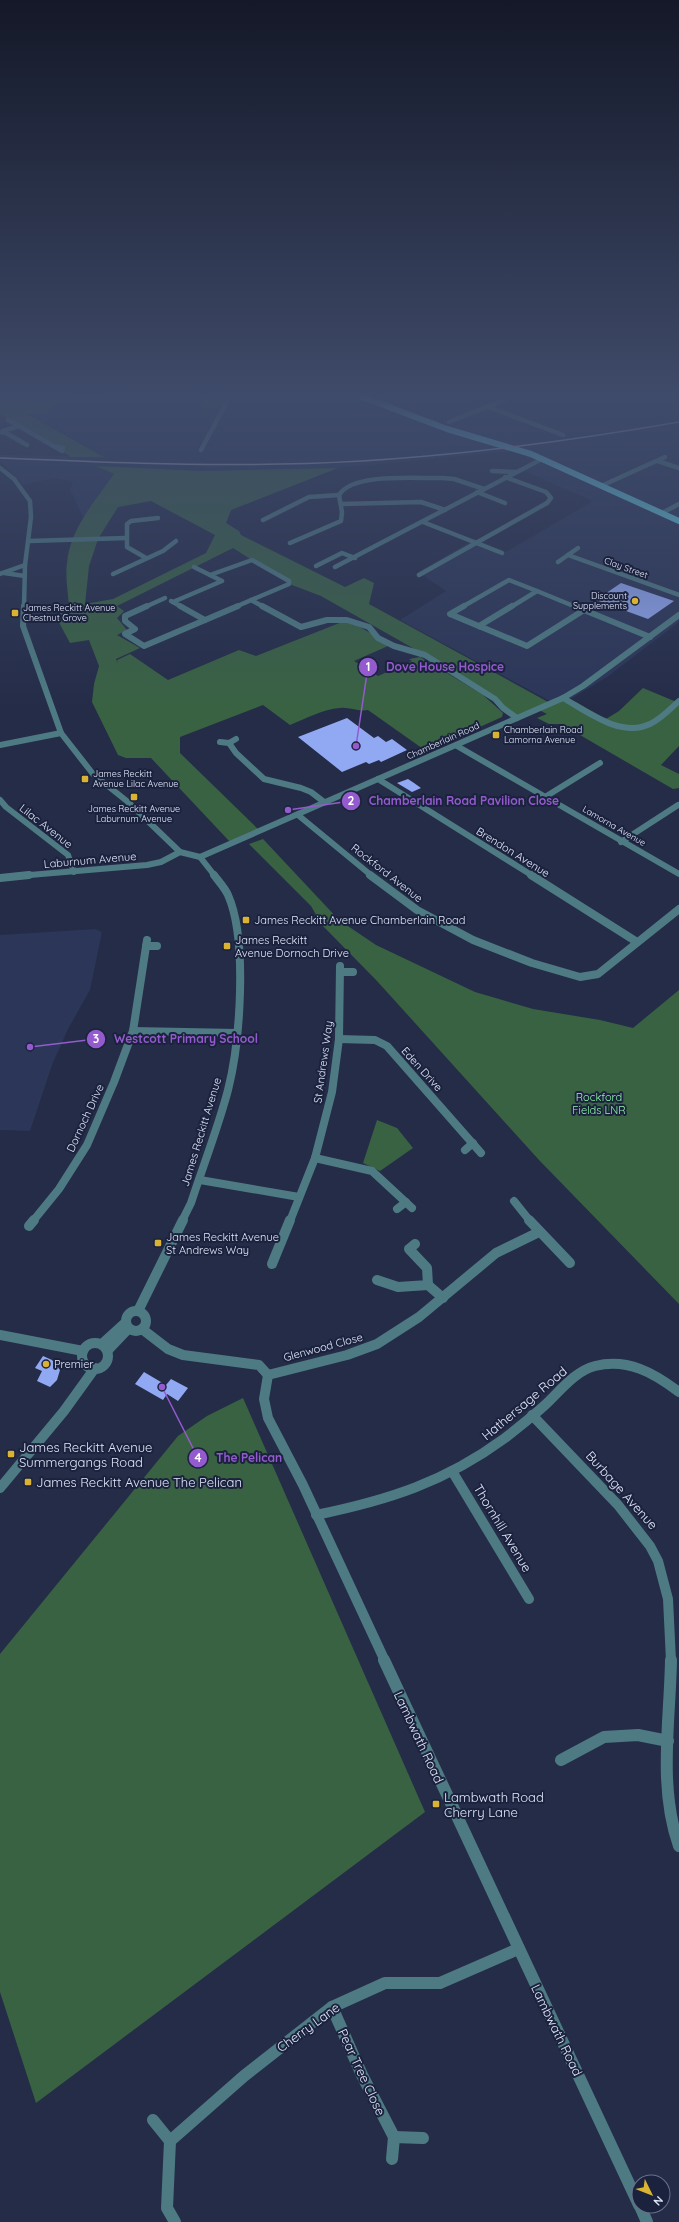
<svg xmlns="http://www.w3.org/2000/svg" width="679" height="2222" font-family="Quicksand,sans-serif">
<style>
.built{fill:#2c3658}
.green{fill:#396243;fill-rule:evenodd}
.building{fill:#91a8f3}
.lines{fill:none;stroke-linecap:round;stroke-linejoin:round}
.minor-far4{stroke:#4e7b83;stroke-width:4.5}
.minor-far3{stroke:#4e7b83;stroke-width:6}
.minor-far2{stroke:#4e7b83;stroke-width:8}
.minor-far1{stroke:#4e7b83;stroke-width:10}
.minor{stroke:#4e7b83;stroke-width:12}
.trunk{stroke:#68d6e9;stroke-width:6}
.rail{stroke:#abb2c7;stroke-width:1.5}
.poi-dot{fill:#dab333;stroke:#1b223d;stroke-width:1.5}
.labels{text-anchor:middle;stroke-width:4;stroke-linejoin:round;paint-order:stroke}
.far-street-label{font-size:9px;fill:#e1e7fa;stroke:#1b223d}
.far-poi-label{font-size:9px;fill:#e1e7fa;stroke:#1b223d;text-anchor:start}
.street-label{font-size:11px;fill:#e1e7fa;stroke:#1b223d}
.poi-label{font-size:11px;fill:#e1e7fa;stroke:#1b223d;text-anchor:start}
.park-label{font-size:11px;fill:#91f6aa;stroke:#1b223d}
.near-street-label{font-size:13px;fill:#e1e7fa;stroke:#1b223d}
.near-poi-label{font-size:13px;fill:#e1e7fa;stroke:#1b223d;text-anchor:start}
.leader{fill:none;stroke:#945bce;stroke-width:1.5}
.callout-dot{fill:#945bce;stroke:#1b223d;stroke-width:1.5}
.mark-label{font-size:12px;text-anchor:middle;font-weight:bold;fill:#fff}
.callout-label{font-size:12px;text-anchor:middle;font-weight:bold;fill:#945bce;stroke:#1b223d;stroke-width:4;stroke-linejoin:round;paint-order:stroke}
</style>
<rect width="100%" height="100%" fill="#242c48"/>
<g class="built">
<polygon points="0,396 679,396 679,622 607,677 559,706 400,620 446,591 418,572 475,539 506,552 593,501 524,471 541,463 516,451 338,468 203,471 98,467 122,478 99,511 83,517 70,489 73,485 71,481 54,478 23,485 0,461 0,455 103,456 29,414 12,416"/>
<polygon points="95,929 102,932 90,990 68,1029 52,1065 30,1131 0,1130 0,935"/>
</g>
<g class="green">
<polygon points="0,396 163,396 57,401 47,413 27,414 104,457 71,457 0,414"/>
<polygon points="195,396 225,396 219,409 201,408 201,398"/>
<path d="M 96,466 L 203,471 L 338,468 L 231,510 L 226,523 L 239,531 L 241,535 L 345,587 L 364,578 L 374,583 L 369,604 L 550,703 L 565,696 L 606,719 L 619,711 L 643,688 L 679,703 L 679,746 L 661,765 L 679,774 L 679,788 L 673,789 L 561,724 L 549,724 L 537,718 L 547,714 L 537,709 L 517,718 L 495,699 L 425,655 L 321,596 L 292,585 L 233,548 L 117,606 L 124,611 L 117,618 L 127,630 L 117,635 L 140,648 L 116,659 L 118,664 L 117,660 L 130,654 L 168,680 L 239,650 L 256,656 L 342,622 C 361,624 373,635 388,646 L 354,661 L 378,676 L 412,661 L 409,659 L 420,657 L 482,694 L 503,713 L 502,717 L 426,751 L 368,710 C 358,712 350,707 340,708 C 323,709 305,719 290,725 L 263,705 L 180,737 L 180,753 L 260,831 L 231,843 L 151,758 L 126,758 L 118,755 L 92,702 L 94,684 L 99,666 L 89,640 L 70,643 L 56,617 L 69,606 C 68,592 65,576 67,563 C 70,529 95,501 114,474 ZM 151,501 L 215,535 L 206,553 L 113,599 L 85,604 L 89,566 L 98,539 L 118,507 Z"/>
<polygon points="263,839 339,920 376,945 475,992 533,1009 600,1020 633,1028 679,990 679,1304 539,1160 377,981 322,925 311,906 249,844"/>
<polygon points="377,1120 397,1128 413,1148 380,1171 363,1163"/>
<polygon points="243,1398 425,1812 36,2103 0,1992 0,1654 178,1436 207,1416"/>
</g>
<g class="building">
<polygon points="621,583 674,601 648,619 596,600"/>
<polygon points="347,718 374,738 378,736 386,742 392,739 407,750 381,762 379,760 369,764 366,762 342,772 298,737"/>
<polygon points="408,779 414,783 421,788 412,792 397,783"/>
<polygon points="43,1356 52,1360 60,1370 57,1380 50,1387 37,1381 42,1371 35,1368"/>
<polygon points="144,1372 166,1385 171,1379 188,1388 178,1401 167,1394 163,1400 135,1384"/>
</g>
<g class="lines">
<g class="minor-far4">
<polyline points="488,407 563,435"/>
<polyline points="449,422 514,396"/>
<polyline points="19,426 62,451 63,448 56,447"/>
<polyline points="3,431 19,426 8,420"/>
<polyline points="0,432 6,433 27,445"/>
<polyline points="201,450 230,396"/>
<polyline points="658,461 679,468"/>
<polyline points="0,468 14,479 30,501 31,517 25,565 24,607"/>
<polyline points="492,471 516,472"/>
<polyline points="601,486 665,457"/>
<polyline points="477,492 505,503"/>
<polyline points="341,504 421,502 445,510"/>
<polyline points="662,513 679,504"/>
<polyline points="263,520 309,497 339,495"/>
<polyline points="423,522 502,553"/>
<polyline points="29,541 126,538"/>
<path d="M 290,543 L 341,521 L 342,512 L 339,495 C 353,472 418,479 443,478 L 454,479 L 484,489"/>
<polyline points="568,555 679,595"/>
<polyline points="146,558 127,547 127,524 131,521 158,518"/>
<polyline points="558,562 578,548"/>
<polyline points="316,566 342,553 355,558"/>
<polyline points="194,567 210,575"/>
<polyline points="335,567 542,459"/>
<polyline points="4,573 25,576"/>
<polyline points="0,574 25,565"/>
<polyline points="113,574 163,551 176,541"/>
<polyline points="419,575 547,503 551,498 546,492 505,477"/>
<polyline points="251,600 264,607"/>
<polyline points="171,601 182,607"/>
<polyline points="173,602 222,581 210,575 252,560 289,581 289,584 235,607"/>
<polyline points="145,607 165,598"/>
<polyline points="462,607 509,580 537,591"/>
<polyline points="511,607 537,591 576,607"/>
</g>
<g class="minor-far3">
<polyline points="24,606 23,626 61,733 93,774 128,802 180,852 200,857 215,876"/>
<polyline points="147,606 125,616 125,621 135,629 125,634 144,646 238,606"/>
<polyline points="180,606 205,620"/>
<polyline points="262,606 301,627 327,620 347,620 369,627 378,638 394,646 425,655 495,699 503,708 517,718"/>
<polyline points="464,606 450,614 481,627"/>
<polyline points="512,606 479,626 527,646 584,610"/>
<polyline points="574,606 584,610"/>
<polyline points="584,610 650,637"/>
<path d="M 563,698 C 588,712 621,738 650,724 C 661,719 670,709 679,701"/>
<polyline points="220,742 229,743 236,739"/>
<polyline points="229,743 236,753 264,779 301,788 311,792 324,802"/>
<polyline points="0,745 61,733"/>
<polyline points="457,746 679,874"/>
<polyline points="378,779 533,876"/>
<polyline points="545,797 600,763"/>
<polyline points="0,800 6,807 68,855 74,872"/>
<polyline points="298,815 372,876"/>
<polyline points="621,842 678,805"/>
<polyline points="200,857 563,698 583,686 679,615"/>
<polyline points="18,876 147,865 161,862 180,852"/>
</g>
<g class="minor-far2">
<polyline points="370,875 417,910 473,940 532,963 580,977 598,974 679,909"/>
<polyline points="531,875 637,942"/>
<polyline points="0,878 29,875"/>
<polyline points="146,946 157,946"/>
<polyline points="340,972 353,972"/>
<polyline points="133,1031 237,1033"/>
<polyline points="339,1039 375,1040 387,1046 481,1153"/>
<polyline points="465,1150 473,1143"/>
<polyline points="315,1158 372,1171 412,1208"/>
<polyline points="200,1180 299,1197"/>
<polyline points="514,1201 530,1221"/>
<polyline points="397,1209 406,1202"/>
<polyline points="33,1221 59,1189 87,1145 114,1082 133,1031 147,940"/>
<path d="M 182,1221 L 191,1203 C 203,1166 218,1128 228,1090 C 240,1043 248,940 228,895 C 225,888 219,882 214,875"/>
<polyline points="290,1221 315,1158 332,1092 339,1039 340,966"/>
</g>
<g class="minor-far1">
<polyline points="529,1220 570,1263"/>
<polyline points="29,1226 34,1220"/>
<polyline points="272,1264 290,1220"/>
<polyline points="377,1280 398,1287 428,1285 427,1268 409,1249 415,1244"/>
<polyline points="428,1285 443,1298"/>
<circle cx="136" cy="1321" r="10"/>
<polyline points="138,1311 183,1220"/>
<polyline points="142,1329 168,1349 183,1355 259,1365 268,1375"/>
<polyline points="0,1335 83,1351"/>
<circle cx="95" cy="1356" r="13"/>
<polyline points="102,1344 124,1324"/>
<polyline points="108,1350 128,1329"/>
<polyline points="268,1375 264,1399 268,1418 303,1485 385,1661"/>
<polyline points="268,1375 347,1355 377,1344 419,1317 496,1253 539,1232"/>
<polyline points="532,1415 618,1505 650,1546 658,1561 668,1599 671,1661"/>
<polyline points="452,1471 529,1599"/>
<polyline points="0,1488 64,1411 95,1368"/>
<path d="M 316,1515 C 389,1500 445,1482 505,1438 C 519,1427 533,1416 545,1405 C 560,1391 575,1371 595,1366 C 628,1358 654,1373 679,1392"/>
</g>
<g class="minor">
<polyline points="384,1660 639,2205"/>
<path d="M 671,1660 C 670,1721 658,1787 679,1846"/>
<polyline points="561,1760 604,1737 638,1735 668,1741"/>
<polyline points="332,2007 362,2075 394,2137"/>
<polyline points="153,2120 170,2141 244,2076 332,2007 385,1983 440,1983 518,1949"/>
<polyline points="170,2141 167,2208 175,2222"/>
<polyline points="392,2159 394,2137 423,2138"/>
<polyline points="640,2206 647,2222"/>
</g>
<polyline class="trunk" points="360,396 447,429 531,454 679,521"/>
<path class="rail" d="M 0,458 C 94,462 187,466 281,464 C 415,462 547,445 679,422"/>
</g>
<linearGradient id="sky" x2="0" y2="1"><stop stop-color="#141828"/><stop offset="0.56" stop-color="#3f4b6a"/><stop offset="1" stop-color="#3f4b6a" stop-opacity="0"/></linearGradient>
<rect width="679" height="707" fill="url(#sky)"/>
<g class="poi-dot">
<circle cx="635" cy="601" r="4"/>
<rect x="11" y="609" width="8" height="8" rx="2"/>
<rect x="492" y="731" width="8" height="8" rx="2"/>
<rect x="81" y="775" width="8" height="8" rx="2"/>
<rect x="130" y="793" width="8" height="8" rx="2"/>
<rect x="242" y="916" width="8" height="8" rx="2"/>
<rect x="223" y="942" width="8" height="8" rx="2"/>
<rect x="154" y="1239" width="8" height="8" rx="2"/>
<circle cx="46" cy="1364" r="4"/>
<rect x="7" y="1450" width="8" height="8" rx="2"/>
<rect x="24" y="1478" width="8" height="8" rx="2"/>
<rect x="432" y="1800" width="8" height="8" rx="2"/>
</g>
<g class="labels">
<g class="far-street-label">
<text transform="translate(626 568) rotate(20)" y="3">Clay Street</text>
<text transform="translate(443 741) rotate(-24)" y="3">Chamberlain Road</text>
<text transform="translate(614 826) rotate(30)" y="3">Lamorna Avenue</text>
</g>
<g class="far-poi-label">
<text x="627" y="599" text-anchor="end">Discount<tspan x="627" dy="10">Supplements</tspan></text>
<text x="23" y="611">James Reckitt Avenue<tspan x="23" dy="10">Chestnut Grove</tspan></text>
<text x="504" y="733">Chamberlain Road<tspan x="504" dy="10">Lamorna Avenue</tspan></text>
<text x="93" y="777">James Reckitt<tspan x="93" dy="10">Avenue Lilac Avenue</tspan></text>
<text x="134" y="812" text-anchor="middle">James Reckitt Avenue<tspan x="134" dy="10">Laburnum Avenue</tspan></text>
</g>
<g class="street-label">
<text transform="translate(46 826) rotate(38)" y="4">Lilac Avenue</text>
<text transform="translate(513 852) rotate(32)" y="4">Brendon Avenue</text>
<text transform="translate(90 860) rotate(-5)" y="4">Laburnum Avenue</text>
<text transform="translate(387 873) rotate(38)" y="4">Rockford Avenue</text>
<text transform="translate(323 1062) rotate(-82)" y="4">St Andrews Way</text>
<text transform="translate(422 1069) rotate(48)" y="4">Eden Drive</text>
<text transform="translate(85 1118) rotate(-65)" y="4">Dornoch Drive</text>
<text transform="translate(201 1132) rotate(-73)" y="4">James Reckitt Avenue</text>
<text transform="translate(323 1347) rotate(-15)" y="4">Glenwood Close</text>
</g>
<g class="poi-label">
<text x="254" y="924">James Reckitt Avenue Chamberlain Road</text>
<text x="235" y="944">James Reckitt<tspan x="235" dy="13">Avenue Dornoch Drive</tspan></text>
<text x="166" y="1241">James Reckitt Avenue<tspan x="166" dy="13">St Andrews Way</tspan></text>
<text x="54" y="1368">Premier</text>
</g>
<g class="park-label">
<text x="599" y="1101">Rockford<tspan x="599" dy="13">Fields LNR</tspan></text>
</g>
<g class="near-street-label">
<text transform="translate(524 1403) rotate(-40)" y="5">Hathersage Road</text>
<text transform="translate(622 1490) rotate(48)" y="5">Burbage Avenue</text>
<text transform="translate(503 1528) rotate(59)" y="5">Thornhill Avenue</text>
<text transform="translate(419 1737) rotate(65)" y="5">Lambwath Road</text>
<text transform="translate(308 2027) rotate(-36)" y="5">Cherry Lane</text>
<text transform="translate(557 2030) rotate(64)" y="5">Lambwath Road</text>
<text transform="translate(362 2072) rotate(65)" y="5">Pear Tree Close</text>
</g>
<g class="near-poi-label">
<text x="19" y="1452">James Reckitt Avenue<tspan x="19" dy="15">Summergangs Road</tspan></text>
<text x="36" y="1487">James Reckitt Avenue The Pelican</text>
<text x="444" y="1802">Lambwath Road<tspan x="444" dy="15">Cherry Lane</tspan></text>
</g>
</g>
<path class="leader" d="M356 746L368 667M288 810L351 801M30 1047L96 1039M162 1387L198 1458"/>
<g class="callout-dot">
<circle cx="356" cy="746" r="4"/>
<circle cx="288" cy="810" r="4"/>
<circle cx="30" cy="1047" r="4"/>
<circle cx="162" cy="1387" r="4"/>
<circle cx="368" cy="667" r="10"/>
<circle cx="351" cy="801" r="10"/>
<circle cx="96" cy="1039" r="10"/>
<circle cx="198" cy="1458" r="10"/>
</g>
<g class="mark-label">
<text x="368" y="671">1</text>
<text x="351" y="805">2</text>
<text x="96" y="1043">3</text>
<text x="198" y="1462">4</text>
</g>
<g class="callout-label">
<text x="445" y="671">Dove House Hospice</text>
<text x="464" y="805">Chamberlain Road Pavilion Close</text>
<text x="186" y="1043">Westcott Primary School</text>
<text x="249" y="1462">The Pelican</text>
</g>
<g transform="translate(651 2194) rotate(133)"><circle r="19" fill="#1b223d" stroke="#6a7189"/>
<path d="M0-3L7 15L0 10L-7 15Z" fill="#dab333"/>
<text y="-6" font-size="11" font-weight="bold" text-anchor="middle" fill="#e1e7fa">N</text>
</g>
</svg>
